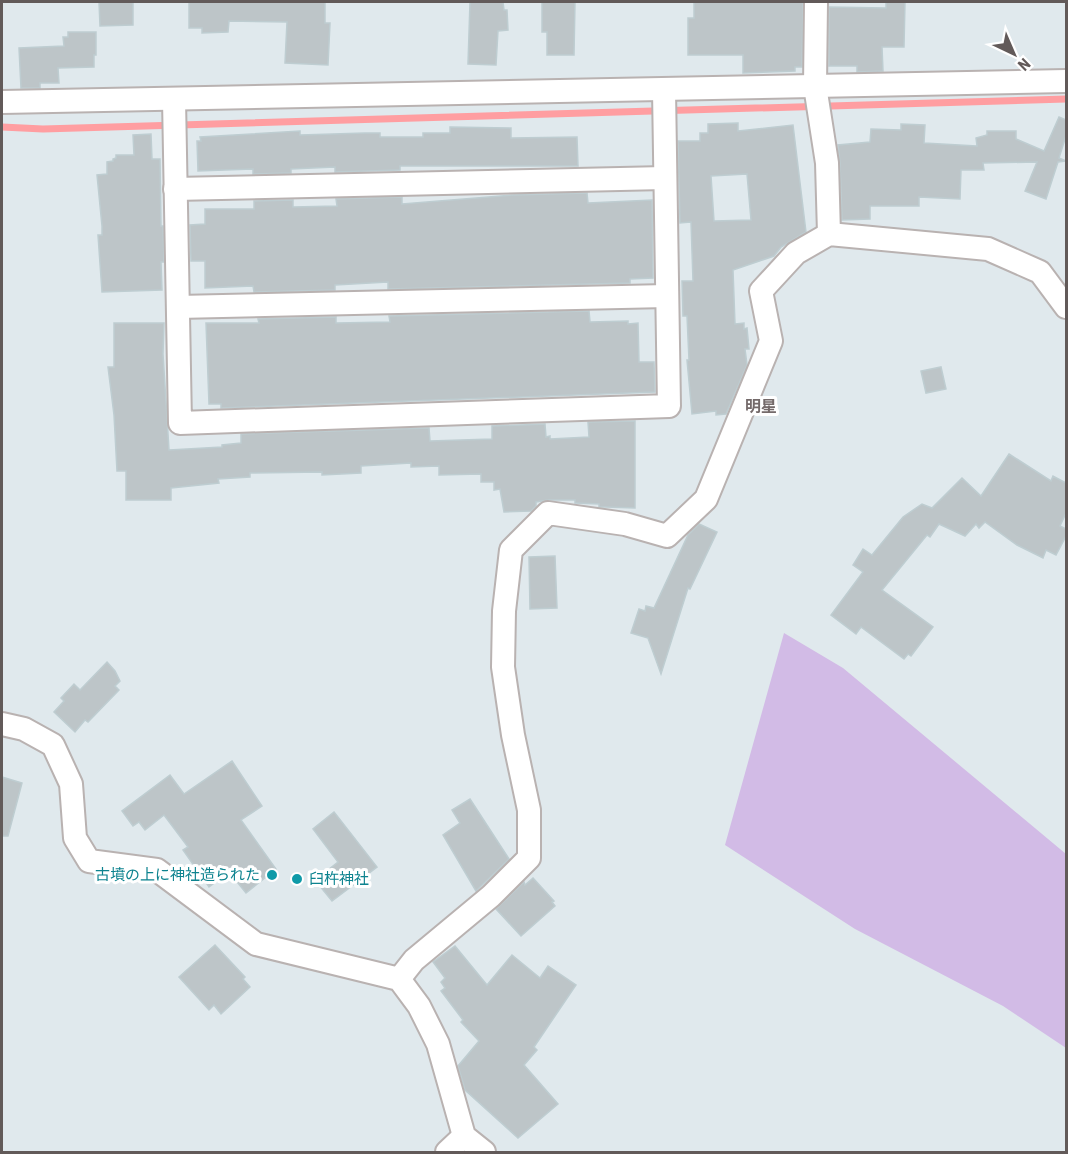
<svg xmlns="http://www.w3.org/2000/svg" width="1068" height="1154" font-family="'Roboto Condensed','Noto Sans JP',sans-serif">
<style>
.green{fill:#d2bbe6}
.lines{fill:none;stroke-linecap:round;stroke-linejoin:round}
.stream{stroke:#ff9ea1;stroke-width:7}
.building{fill:#bdc5c8;stroke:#becdd1;stroke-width:1.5;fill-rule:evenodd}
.street-casing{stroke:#b9b2b1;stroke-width:26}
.street{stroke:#fff;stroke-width:22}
.culture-dot{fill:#0f9aa8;stroke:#fff;stroke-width:2}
.labels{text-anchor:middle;stroke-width:6;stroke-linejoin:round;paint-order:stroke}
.culture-label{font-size:15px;fill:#0d838f;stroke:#fff;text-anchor:end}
.neighbourhood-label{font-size:16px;font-weight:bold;fill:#746a6a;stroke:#fff}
</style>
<rect width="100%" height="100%" fill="#e0e9ed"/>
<polygon class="green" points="784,633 843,668 1066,854 1066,1048 1003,1006 855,929 725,845"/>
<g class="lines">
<polyline class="stream" points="2,127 43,129 1066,99"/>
</g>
<g class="building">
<polygon points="99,2 133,2 133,25 100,26"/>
<polygon points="189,2 325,2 325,23 330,23 328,65 285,63 287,22 229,21 228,32 202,33 202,28 189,28"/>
<polygon points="470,2 503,2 504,10 507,10 508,30 498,31 496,65 468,64"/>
<polygon points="542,2 575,2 574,55 547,55 547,32 542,32"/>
<polygon points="694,2 803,2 802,67 795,67 795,71 743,73 743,55 688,55 688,18 694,18"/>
<polygon points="886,2 905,2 904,47 882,47 883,71 857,72 857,66 829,66 829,7 886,8"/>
<polygon points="68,32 96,32 96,55 94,55 94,67 58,68 59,83 40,83 40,88 21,88 19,48 64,46 63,37 68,37"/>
<polygon points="1059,117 1066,120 1066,136 1059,158 1066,161 1058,162 1046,199 1025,191 1037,162 983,163 984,170 961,170 960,199 919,197 919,206 870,206 870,219 842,220 840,163 838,145 870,142 871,129 901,130 901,124 925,125 924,143 977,146 976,138 987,135 987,131 1016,131 1016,139 1044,151"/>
<path d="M 738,123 L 738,131 L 793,125 L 806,232 L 781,247 L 774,256 L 733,270 L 735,324 L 744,323 L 744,329 L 747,328 L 749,349 L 745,349 L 747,365 L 726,414 L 716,415 L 716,411 L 692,414 L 687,360 L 689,360 L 687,316 L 683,316 L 682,281 L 693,281 L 691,222 L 680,223 L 678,141 L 700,141 L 700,133 L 708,133 L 708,124 ZM 747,174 L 751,220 L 714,221 L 711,176 Z"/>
<polygon points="450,127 511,128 511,138 577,137 578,166 400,166 400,170 335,172 335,167 291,169 291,173 253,174 253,169 198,171 197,141 201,141 200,137 300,131 300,135 365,133 380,133 380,137 423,137 423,133 450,133"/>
<polygon points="151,134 152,159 160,159 161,226 163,226 164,262 161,262 162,290 102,292 98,235 102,235 102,226 97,175 107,174 107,162 113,161 113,159 116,158 116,155 134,155 133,135"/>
<polygon points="587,193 588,203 652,200 653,278 630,279 630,283 388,289 388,282 335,285 335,290 254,292 253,286 205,288 205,261 191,261 190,225 205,224 205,209 254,209 254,201 293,200 293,207 337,206 336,199 402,197 402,204 512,195"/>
<polygon points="589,311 590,322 628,321 628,324 638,323 639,362 654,362 655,392 221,408 221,404 209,404 206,323 259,323 258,319 336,317 336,323 390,322 389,316"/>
<polygon points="114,323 164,323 163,354 169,450 222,447 222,445 241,443 241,434 429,428 430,441 492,439 492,426 545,424 546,437 550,436 550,439 589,437 588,422 635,421 635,508 605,507 599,507 599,504 575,503 575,500 549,500 536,502 536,506 531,511 504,512 500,489 494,490 494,482 481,482 481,474 439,475 439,466 411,467 411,463 361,466 361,473 322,475 322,472 250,473 250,477 218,479 219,483 171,488 171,500 126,500 126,471 117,471 114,415 108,367 114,367"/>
<polygon points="941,367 946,389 926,393 921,371"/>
<polygon points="1009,454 1051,481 1053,476 1066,483 1066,513 1060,526 1066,529 1066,536 1056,555 1046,550 1043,558 1017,545 985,522 979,528 976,524 965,536 939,524 930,537 927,535 882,590 933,627 911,656 908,654 904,659 861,627 856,634 831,615 863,572 853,565 863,549 872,555 903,517 922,504 932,508 962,478 981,496"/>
<polygon points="699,524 717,532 690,589 688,588 661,674 648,638 631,633 639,609 645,611 646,606 654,608 688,535"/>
<polygon points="555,556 557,608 530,609 529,557"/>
<polygon points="107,662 115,671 120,681 115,686 119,690 88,722 85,720 75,732 54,712 64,701 61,698 74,684 80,690"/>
<polygon points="232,761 262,806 241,820 276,869 246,893 229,872 209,887 183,850 188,847 164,815 145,830 139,822 133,826 122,811 170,775 184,794"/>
<polygon points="2,777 22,783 8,836 2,836"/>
<polygon points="470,799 509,859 476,891 443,835 460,823 452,810"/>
<polygon points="334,812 377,867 332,901 315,880 338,862 313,829"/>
<polygon points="533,878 554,901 552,902 555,906 521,936 496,909 524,882 525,885"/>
<polygon points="215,945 245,977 243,979 250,987 221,1014 214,1005 209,1010 179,977"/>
<polygon points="455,946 487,985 512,955 540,978 548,966 576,985 534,1047 537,1050 524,1065 558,1104 518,1138 465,1090 458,1066 479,1041 461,1022 463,1020 441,991 445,988 441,982 445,978 433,962"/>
</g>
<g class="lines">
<defs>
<g id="street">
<polyline points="816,2 815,86 827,163 829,234"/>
<polyline points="174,99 180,423 669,406 664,90"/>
<polyline points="2,102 1066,81"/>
<polyline points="175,189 665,178"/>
<polyline points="178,307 667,296"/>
<polyline points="2,724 24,729 53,745 71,784 75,838 89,861 157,870 256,944 399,979 419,1006 438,1044 464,1136 484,1152"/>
<polyline points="399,979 414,960 491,896 529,858 529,810 513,735 503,667 504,611 511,550 548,513 625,524 667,536 706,499 771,341 761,291 796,253 829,234 988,249 1040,272 1066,307"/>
<polyline points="447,1152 464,1136"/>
</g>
</defs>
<use href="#street" class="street-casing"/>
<use href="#street" class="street"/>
</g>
<g class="culture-dot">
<circle cx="272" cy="875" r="6"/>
<circle cx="297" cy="879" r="6"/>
</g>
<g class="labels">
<g class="culture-label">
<text x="260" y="880">古墳の上に神社造られた</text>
<text x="309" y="884" text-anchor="start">臼杵神社</text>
</g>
<g class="neighbourhood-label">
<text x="761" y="412">明星</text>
</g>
</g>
<rect width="1068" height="1154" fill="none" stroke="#625a59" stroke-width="6"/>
<g transform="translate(1014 54) rotate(136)" stroke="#ffffff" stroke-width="4.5" paint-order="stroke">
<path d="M0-4.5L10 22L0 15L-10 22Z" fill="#625a59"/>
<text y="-9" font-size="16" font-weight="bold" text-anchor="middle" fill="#625a59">N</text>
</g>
</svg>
